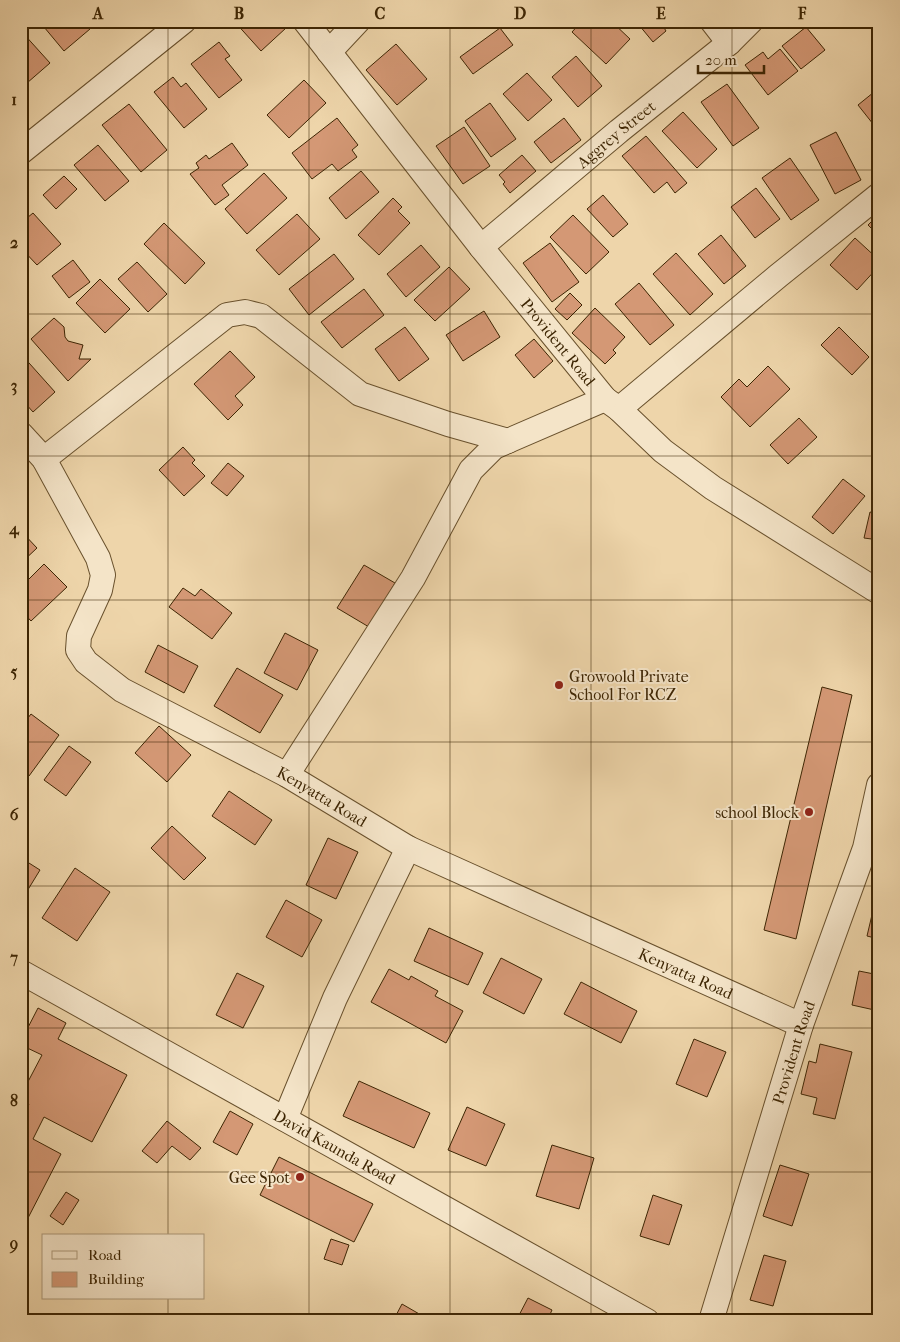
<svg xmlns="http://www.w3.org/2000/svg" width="900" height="1342" font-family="'IM FELL French Canon',serif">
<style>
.building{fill:#d49875;stroke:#3d2503}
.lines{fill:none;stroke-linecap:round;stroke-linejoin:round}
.minor-casing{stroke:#69512d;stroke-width:26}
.minor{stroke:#f4e4c8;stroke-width:24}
.grid{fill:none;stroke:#3d2503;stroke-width:1;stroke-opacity:0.55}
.poi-dot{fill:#8f2418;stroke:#f4e4c8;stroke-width:2}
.labels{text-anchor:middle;stroke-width:4;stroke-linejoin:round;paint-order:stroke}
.street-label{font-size:16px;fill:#3d2503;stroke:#f4e4c8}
.poi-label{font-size:16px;fill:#3d2503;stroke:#f4e4c8;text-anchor:end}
.neatline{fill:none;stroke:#3d2503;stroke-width:2}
.grid-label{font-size:16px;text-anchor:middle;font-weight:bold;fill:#3d2503}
</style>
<rect width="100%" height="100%" fill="#eed5aa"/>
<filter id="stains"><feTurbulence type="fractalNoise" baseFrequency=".004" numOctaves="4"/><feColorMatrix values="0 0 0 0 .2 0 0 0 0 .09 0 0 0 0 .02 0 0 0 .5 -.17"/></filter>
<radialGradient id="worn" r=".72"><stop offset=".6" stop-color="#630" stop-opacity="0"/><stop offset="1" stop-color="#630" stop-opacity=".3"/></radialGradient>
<g class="building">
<polygon points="39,21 84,21 90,29 64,51"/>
<polygon points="234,21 280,21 286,28 261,51"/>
<polygon points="582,21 611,21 630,39 606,64 572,32"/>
<polygon points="629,21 669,21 663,26 666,31 653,42 639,25 635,29"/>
<polygon points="806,27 825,50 801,69 782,46"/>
<polygon points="500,28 513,45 473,74 460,57"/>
<polygon points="22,32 50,63 27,83 21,77"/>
<polygon points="219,42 230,56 225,59 242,80 219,98 191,64"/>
<polygon points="396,44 427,79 397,105 366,70"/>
<polygon points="780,49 798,71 768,95 745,65 763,52 768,59"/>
<polygon points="576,56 602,86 578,107 552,77"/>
<polygon points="527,73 552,100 528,121 503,94"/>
<polygon points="173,77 181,87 186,83 207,109 184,128 154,92"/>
<polygon points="304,80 326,103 289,138 267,115"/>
<polygon points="727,84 759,128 733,146 701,102"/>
<polygon points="879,88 879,141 872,132 877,129 858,105"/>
<polygon points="490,103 516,139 491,157 465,121"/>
<polygon points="129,104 167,150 141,172 102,125"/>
<polygon points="683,112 717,149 697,168 662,131"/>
<polygon points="337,118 358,145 352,150 357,157 338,171 332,164 312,179 292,153"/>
<polygon points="564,118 581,140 551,163 534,142"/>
<polygon points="464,127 490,166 463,184 436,146"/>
<polygon points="836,132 861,180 835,194 810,145"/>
<polygon points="646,136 687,183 675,193 667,182 654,193 622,156"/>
<polygon points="232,143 248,165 222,185 229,195 215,205 190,174 199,168 196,163 206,155 209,159"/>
<polygon points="98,145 129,181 105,201 74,165"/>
<polygon points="522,155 536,171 510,193 503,184 505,182 499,175"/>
<polygon points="790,158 819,200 791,220 762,178"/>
<polygon points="361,171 379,192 346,219 329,198"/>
<polygon points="264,173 287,198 247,234 225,209"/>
<polygon points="64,176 77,189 56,209 43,195"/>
<polygon points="756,188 780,219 755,238 731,207"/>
<polygon points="603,195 628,224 613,237 587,209"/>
<polygon points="393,198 402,207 398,211 410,223 379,255 358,235"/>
<polygon points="33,213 61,244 37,265 21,248 21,223"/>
<polygon points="297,214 320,239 279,275 256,250"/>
<polygon points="879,214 879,236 868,225"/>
<polygon points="573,215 609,252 586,274 550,237"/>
<polygon points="164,223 205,263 185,284 144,244"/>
<polygon points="721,235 746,266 724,284 698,254"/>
<polygon points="855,238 879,260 879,266 857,290 830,265"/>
<polygon points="550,243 579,282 552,302 523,263"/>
<polygon points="421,245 440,267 406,297 387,274"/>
<polygon points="676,253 713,294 690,315 653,274"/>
<polygon points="334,254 354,279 309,315 289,289"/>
<polygon points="73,260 90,282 69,298 52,276"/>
<polygon points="137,262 167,294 148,312 118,279"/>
<polygon points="449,267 470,289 435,321 414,300"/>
<polygon points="100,279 130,309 105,333 76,303"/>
<polygon points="639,283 674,325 650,345 615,304"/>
<polygon points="364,289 384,315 342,348 321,322"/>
<polygon points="570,293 582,305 567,320 555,309"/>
<polygon points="595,308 625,337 613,350 616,353 605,364 572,333"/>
<polygon points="484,311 500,337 463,361 446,335"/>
<polygon points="54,318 64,327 65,337 68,341 83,345 79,359 91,359 68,381 31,339"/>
<polygon points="405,327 429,359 399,381 375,349"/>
<polygon points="839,327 869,357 852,375 821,345"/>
<polygon points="534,339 553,361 534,378 515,355"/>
<polygon points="230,351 255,377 235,396 243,405 228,420 194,384"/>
<polygon points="21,354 55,392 33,412 25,403 21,407"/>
<polygon points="768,366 790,389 750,427 721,397 739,379 747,387"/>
<polygon points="799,418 817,437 788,464 770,445"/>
<polygon points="183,447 195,460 192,463 205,476 184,496 159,470"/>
<polygon points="228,463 244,476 227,496 211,483"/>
<polygon points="843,479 865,496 833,534 812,517"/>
<polygon points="870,512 879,514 879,540 864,538"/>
<polygon points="21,531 37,548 21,563"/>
<polygon points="44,564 67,587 31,621 21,610 21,587"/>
<polygon points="364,565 395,583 369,627 337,608"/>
<polygon points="183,588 195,596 201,589 232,613 212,639 169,607"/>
<polygon points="285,633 318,650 297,690 264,673"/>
<polygon points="158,645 198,666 184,693 145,672"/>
<polygon points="237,668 283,695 260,733 214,706"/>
<polygon points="822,687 852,695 796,939 764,930"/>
<polygon points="31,714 59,735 29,776 21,771 21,727"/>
<polygon points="159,726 191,755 167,782 135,753"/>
<polygon points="69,746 91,762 66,796 44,780"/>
<polygon points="229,791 272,820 255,845 212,816"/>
<polygon points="172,826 206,858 184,880 151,848"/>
<polygon points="328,838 358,852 336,899 306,885"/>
<polygon points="21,858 40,870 21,901"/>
<polygon points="75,868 110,892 77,941 42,918"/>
<polygon points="286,900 322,920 302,957 266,937"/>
<polygon points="875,902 879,903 879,939 867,936"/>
<polygon points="429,928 483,953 468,985 414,961"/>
<polygon points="501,958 542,979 524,1014 483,993"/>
<polygon points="389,969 409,980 411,976 438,991 435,996 463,1011 446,1043 371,1002"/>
<polygon points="859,971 879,975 877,989 879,990 879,1011 852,1005"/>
<polygon points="237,973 264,986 243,1028 216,1015"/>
<polygon points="581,982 637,1011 621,1043 564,1014"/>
<polygon points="38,1008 66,1023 58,1039 127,1075 92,1142 44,1117 33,1139 61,1154 28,1218 21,1215 21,1118 29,1104 21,1100 21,1095 42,1055 21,1045 21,1041"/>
<polygon points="694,1039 726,1052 707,1097 676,1084"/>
<polygon points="820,1044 852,1052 835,1119 813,1114 817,1098 801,1094 809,1061 816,1063"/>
<polygon points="359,1081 430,1113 414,1148 343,1116"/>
<polygon points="467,1107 505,1124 486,1166 448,1150"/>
<polygon points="230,1111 253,1124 237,1155 213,1142"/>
<polygon points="167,1121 201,1148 190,1160 172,1146 157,1163 142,1151"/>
<polygon points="552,1145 594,1158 579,1209 536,1196"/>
<polygon points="279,1157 373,1204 354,1242 260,1195"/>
<polygon points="780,1165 809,1174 792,1226 763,1216"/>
<polygon points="66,1192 79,1200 63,1225 50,1216"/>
<polygon points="653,1195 682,1205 669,1245 640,1236"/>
<polygon points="331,1239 349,1245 342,1265 324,1259"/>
<polygon points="764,1255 786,1261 773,1306 750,1300"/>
<polygon points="528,1298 552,1310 547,1321 516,1321"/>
<polygon points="402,1304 421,1315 418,1321 393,1321"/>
</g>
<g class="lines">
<defs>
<g id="minor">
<path id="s1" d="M 305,21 L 481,247 L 605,399 L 619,409 L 663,451 L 713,488 L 879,592"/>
<polyline points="712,21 729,43"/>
<polyline points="329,52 358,21"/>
<polyline points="21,152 184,21"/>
<path id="s2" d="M 481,247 L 619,131 L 729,43 L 751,21"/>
<polyline points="619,409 778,276 879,195"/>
<path id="s3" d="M 21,434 L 44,459 L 98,558 L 103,575 L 100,590 L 79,636 L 78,650 L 86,662 L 122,690 L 287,775 L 408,848 L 801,1025"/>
<polyline points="44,459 227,315 245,312 261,316 360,394 448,424 508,441"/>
<polyline points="287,775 413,578 471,470 494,447 605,399"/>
<path id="s4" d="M 21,972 L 647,1321"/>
<polyline points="285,1119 335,998 408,848"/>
<path id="s5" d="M 711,1321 L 801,1025 L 865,848 L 879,785"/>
</g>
</defs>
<use href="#minor" class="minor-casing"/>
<use href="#minor" class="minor"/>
</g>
<path class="grid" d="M 168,21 L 168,1236M 309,21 L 309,1321M 450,21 L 450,1321M 591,21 L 591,1321M 732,21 L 732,1321M 21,170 L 879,170M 21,314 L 879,314M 21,456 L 879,456M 21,600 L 879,600M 21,742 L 879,742M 21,886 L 879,886M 21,1028 L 879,1028M 21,1172 L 879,1172M 168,1298 L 168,1321"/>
<g class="poi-dot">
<circle cx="559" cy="685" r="5"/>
<circle cx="809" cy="812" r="5"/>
<circle cx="300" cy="1177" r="5"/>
</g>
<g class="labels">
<g class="street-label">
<text dy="6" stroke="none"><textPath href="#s2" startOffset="176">Aggrey Street</textPath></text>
<text dy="6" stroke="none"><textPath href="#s1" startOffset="409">Provident Road</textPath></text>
<text dy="6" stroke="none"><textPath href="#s3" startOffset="531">Kenyatta Road</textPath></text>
<text dy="6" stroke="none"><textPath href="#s3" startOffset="936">Kenyatta Road</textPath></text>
<text dy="6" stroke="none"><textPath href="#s5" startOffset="281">Provident Road</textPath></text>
<text dy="6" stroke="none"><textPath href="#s4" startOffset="359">David Kaunda Road</textPath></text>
</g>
<g class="poi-label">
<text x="569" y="682" text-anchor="start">Growoold Private<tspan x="569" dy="18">School For RCZ</tspan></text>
<text x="799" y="818">school Block</text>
<text x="290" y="1183">Gee Spot</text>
</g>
</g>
<rect width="900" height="1342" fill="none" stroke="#eed5aa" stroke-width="55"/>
<rect x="42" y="1234" width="162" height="65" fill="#f4e4c8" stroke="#ab9879"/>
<rect x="52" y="1251" width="25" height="8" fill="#f4e4c8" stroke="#ab9879"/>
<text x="88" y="1260" font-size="15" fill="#3d2503">Road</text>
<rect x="52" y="1272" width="25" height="15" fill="#d49875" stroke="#ab9879"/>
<text x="88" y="1284" font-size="15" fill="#3d2503">Building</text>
<path d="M698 65v8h66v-8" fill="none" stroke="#3d2503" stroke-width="2.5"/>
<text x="705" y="65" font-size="15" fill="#3d2503" stroke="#f4e4c8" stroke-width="4" paint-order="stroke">20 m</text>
<rect x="28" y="28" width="844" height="1286" class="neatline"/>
<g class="grid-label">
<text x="98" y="19">A</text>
<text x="239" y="19">B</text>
<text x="380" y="19">C</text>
<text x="520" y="19">D</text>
<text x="661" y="19">E</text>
<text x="802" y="19">F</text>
<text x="14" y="105">1</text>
<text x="14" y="248">2</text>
<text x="14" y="391">3</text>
<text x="14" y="534">4</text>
<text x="14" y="677">5</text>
<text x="14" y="820">6</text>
<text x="14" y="963">7</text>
<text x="14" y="1106">8</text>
<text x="14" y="1249">9</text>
</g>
<rect width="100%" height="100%" filter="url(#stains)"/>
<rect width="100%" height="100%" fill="url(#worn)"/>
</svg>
